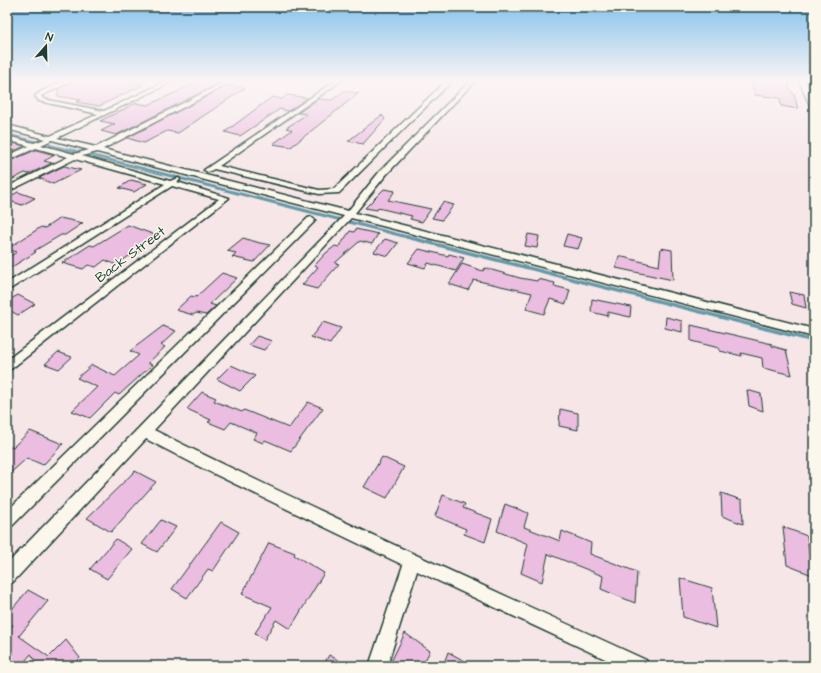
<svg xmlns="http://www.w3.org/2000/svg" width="821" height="673" font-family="'Architects Daughter',sans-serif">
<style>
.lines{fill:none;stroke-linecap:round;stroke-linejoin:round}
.stream-far2{stroke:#6499a7;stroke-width:2}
.stream-far1{stroke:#6499a7;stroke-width:3}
.stream{stroke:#6499a7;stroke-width:3.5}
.building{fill:#ebbde0;stroke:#1f3d34}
.minor-casing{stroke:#1f3d34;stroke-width:3}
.minor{fill:#fbf7ec;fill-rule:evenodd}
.labels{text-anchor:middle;stroke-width:3;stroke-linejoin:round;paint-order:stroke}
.street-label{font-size:14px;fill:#1f3d34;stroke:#fbf7ec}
</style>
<rect width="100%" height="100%" fill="#f6e6e8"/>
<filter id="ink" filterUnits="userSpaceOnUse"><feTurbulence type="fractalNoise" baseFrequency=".025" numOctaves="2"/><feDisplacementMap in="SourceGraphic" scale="8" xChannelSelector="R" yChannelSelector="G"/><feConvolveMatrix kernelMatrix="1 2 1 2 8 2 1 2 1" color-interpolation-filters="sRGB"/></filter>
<g filter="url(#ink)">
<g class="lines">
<polyline class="stream-far2" points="7,134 70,150"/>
<polyline class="stream-far1" points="67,149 411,238"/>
<polyline class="stream" points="407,237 814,341"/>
</g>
<g class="building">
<polygon points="73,81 122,81 143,85 99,106 76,102 81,100 58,96 58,89"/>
<polygon points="201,81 218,84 116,135 101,131 115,124 100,121 136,103 148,105"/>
<polygon points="751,81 788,81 789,88 794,94 798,109 781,106 780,98 755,95"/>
<polygon points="229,85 245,88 178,133 167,131 144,143 127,138"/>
<polygon points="344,91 359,93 291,147 273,144 292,130 286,128 307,114 298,113 318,99 332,100"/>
<polygon points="287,95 308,98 288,111 280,109 240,136 225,132 272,97 282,99"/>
<polygon points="382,115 385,119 363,144 348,141"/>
<polygon points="7,142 12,143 25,146 7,154"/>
<polygon points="36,150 55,155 44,161 52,163 29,174 25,173 13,179 7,177 7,162"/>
<polygon points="64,166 81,170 53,184 39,178"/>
<polygon points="131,180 147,184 134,192 119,188"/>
<polygon points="384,189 395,191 388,200 431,209 422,222 410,219 412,216 378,208 377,210 365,208"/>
<polygon points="18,192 35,198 22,205 7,200 7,198"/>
<polygon points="443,202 454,205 442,220 432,218"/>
<polygon points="60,218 83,223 65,235 61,235 34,251 36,252 7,270 7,258 17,252 7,249 41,227 45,228"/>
<polygon points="128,225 155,235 138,246 144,248 132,257 129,256 116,265 105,260 96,267 88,265 83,269 62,263 90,245 94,246"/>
<polygon points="356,229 378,234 372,244 360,241 335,263 339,264 317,289 302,285 318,267 315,265 326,253 335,246 339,247 350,231 354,232"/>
<polygon points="528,234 539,236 537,248 525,246"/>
<polygon points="567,234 582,238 578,249 563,246"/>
<polygon points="243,238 260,243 270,245 254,262 232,257 236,253 227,251"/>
<polygon points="385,239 398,243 388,256 374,252"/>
<polygon points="661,248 672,250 673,280 616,268 619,256 659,266"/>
<polygon points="419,249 448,256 449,254 464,258 456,271 428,263 425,268 408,263"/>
<polygon points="462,264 483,271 485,268 520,278 537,281 538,279 555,283 554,286 570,290 566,304 550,299 544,314 526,309 532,293 474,280 468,290 449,284"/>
<polygon points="222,273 237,278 210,304 216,306 206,315 196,313 193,315 176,310 191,296 196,297"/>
<polygon points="789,292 804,295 806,308 792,304"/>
<polygon points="18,295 35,304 18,315 7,309 7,301"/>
<polygon points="592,299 631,307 630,317 608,312 608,316 591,312"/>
<polygon points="666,317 682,321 682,332 665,328"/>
<polygon points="323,322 341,328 330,344 311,337"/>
<polygon points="691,325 772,344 772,346 786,350 792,375 763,368 762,358 741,353 742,356 720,351 719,348 691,341"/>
<polygon points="163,326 176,331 161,345 165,347 148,363 152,365 119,395 115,393 90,418 72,411 97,387 77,378 92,365 115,376 139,355 130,351"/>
<polygon points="257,336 272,341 264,350 249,345"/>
<polygon points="58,352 72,357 59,369 45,364"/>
<polygon points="231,365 255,376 240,391 217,379"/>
<polygon points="747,390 761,394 763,411 749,406"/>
<polygon points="202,392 216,398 214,401 242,412 244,410 289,428 308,402 323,408 291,451 265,440 263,443 253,439 257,433 231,422 225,429 208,422 211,420 187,409"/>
<polygon points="560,409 578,413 578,430 559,426"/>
<polygon points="30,431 63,444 43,465 27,458 7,476 7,450 11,446 13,447"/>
<polygon points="382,457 404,467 387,498 364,487"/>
<polygon points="135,471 156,482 111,532 87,518"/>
<polygon points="721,493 742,500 743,524 722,516"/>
<polygon points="443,495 465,504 463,508 492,519 485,542 464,534 466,529 435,516"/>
<polygon points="505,504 528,513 524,527 560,541 562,531 591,543 590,554 637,572 635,603 601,589 603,576 548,554 542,582 521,573 528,544 497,531"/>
<polygon points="161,520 176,527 157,552 142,544"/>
<polygon points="221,522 239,532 213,571 208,569 187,598 172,589"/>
<polygon points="783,527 807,536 812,575 787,565"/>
<polygon points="116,539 132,549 107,579 90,569"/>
<polygon points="269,543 295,553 294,555 324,573 290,629 276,620 264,640 255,633 272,607 242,594"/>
<polygon points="680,578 712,588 716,628 683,617"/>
<polygon points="28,590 48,601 19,636 49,657 66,640 80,658 72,666 39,666 31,654 21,666 7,656 7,632 13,625 7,622 7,615"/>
<polygon points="405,633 430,651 422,666 389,666"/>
<polygon points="448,652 474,666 443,666"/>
<polygon points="329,655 349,666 323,666"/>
</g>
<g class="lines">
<defs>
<g id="minor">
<path d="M 64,81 L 72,81 L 41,96 L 43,99 L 104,111 L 167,81 L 174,81 L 57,138 L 96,147 L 227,81 L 234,81 L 103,149 L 348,211 L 380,171 L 470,81 L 475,81 L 386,175 L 355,213 L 814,329 L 814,337 L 351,218 L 154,430 C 316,511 482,585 646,660 L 649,666 L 620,666 L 417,571 L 387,666 L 369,666 L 403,565 L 204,469 L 146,439 L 13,582 L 7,584 L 7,564 L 344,216 L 97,152 L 82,156 L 170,181 L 179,178 L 180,180 L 177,182 L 229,198 L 11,369 L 7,371 L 7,360 L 219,199 L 172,186 L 7,291 L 7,283 L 165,184 L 75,159 L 7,192 L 7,187 L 68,157 L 36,148 L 7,161 L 7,156 L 29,146 L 7,140 L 7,136 L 34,143 L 45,139 L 7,129 L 7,125 L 50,136 L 98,114 L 39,101 L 35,96 L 42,91 ZM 52,140 L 89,150 L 74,154 L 41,145 Z"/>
<polygon points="335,81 341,81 219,166 319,190 334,189 446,81 452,81 339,193 319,194 214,169 208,172 204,170"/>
<polygon points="799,81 805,81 814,101 814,110 811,108"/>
<polygon points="311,217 315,220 314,222 12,526 7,529 7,511 308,218"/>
</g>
</defs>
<use href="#minor" class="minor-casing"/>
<use href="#minor" class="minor"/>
</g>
</g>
<linearGradient id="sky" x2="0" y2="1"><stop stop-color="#85c2ec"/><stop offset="0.46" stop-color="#fbf4f5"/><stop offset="1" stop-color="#fbf4f5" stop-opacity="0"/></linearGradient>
<rect width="821" height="176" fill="url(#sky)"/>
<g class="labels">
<g class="street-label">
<text transform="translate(130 254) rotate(-37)" y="5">Back Street</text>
</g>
</g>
<rect width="821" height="673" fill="none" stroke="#fbf7ec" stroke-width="24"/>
<rect x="12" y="12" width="797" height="649" fill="none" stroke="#1f3d34" stroke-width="1.5" filter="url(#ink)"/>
<g transform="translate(46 46) rotate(20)" stroke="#fbf7ec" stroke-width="3" paint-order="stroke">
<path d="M0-3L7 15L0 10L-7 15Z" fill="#1f3d34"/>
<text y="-6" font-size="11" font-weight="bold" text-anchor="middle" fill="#1f3d34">N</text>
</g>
</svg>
